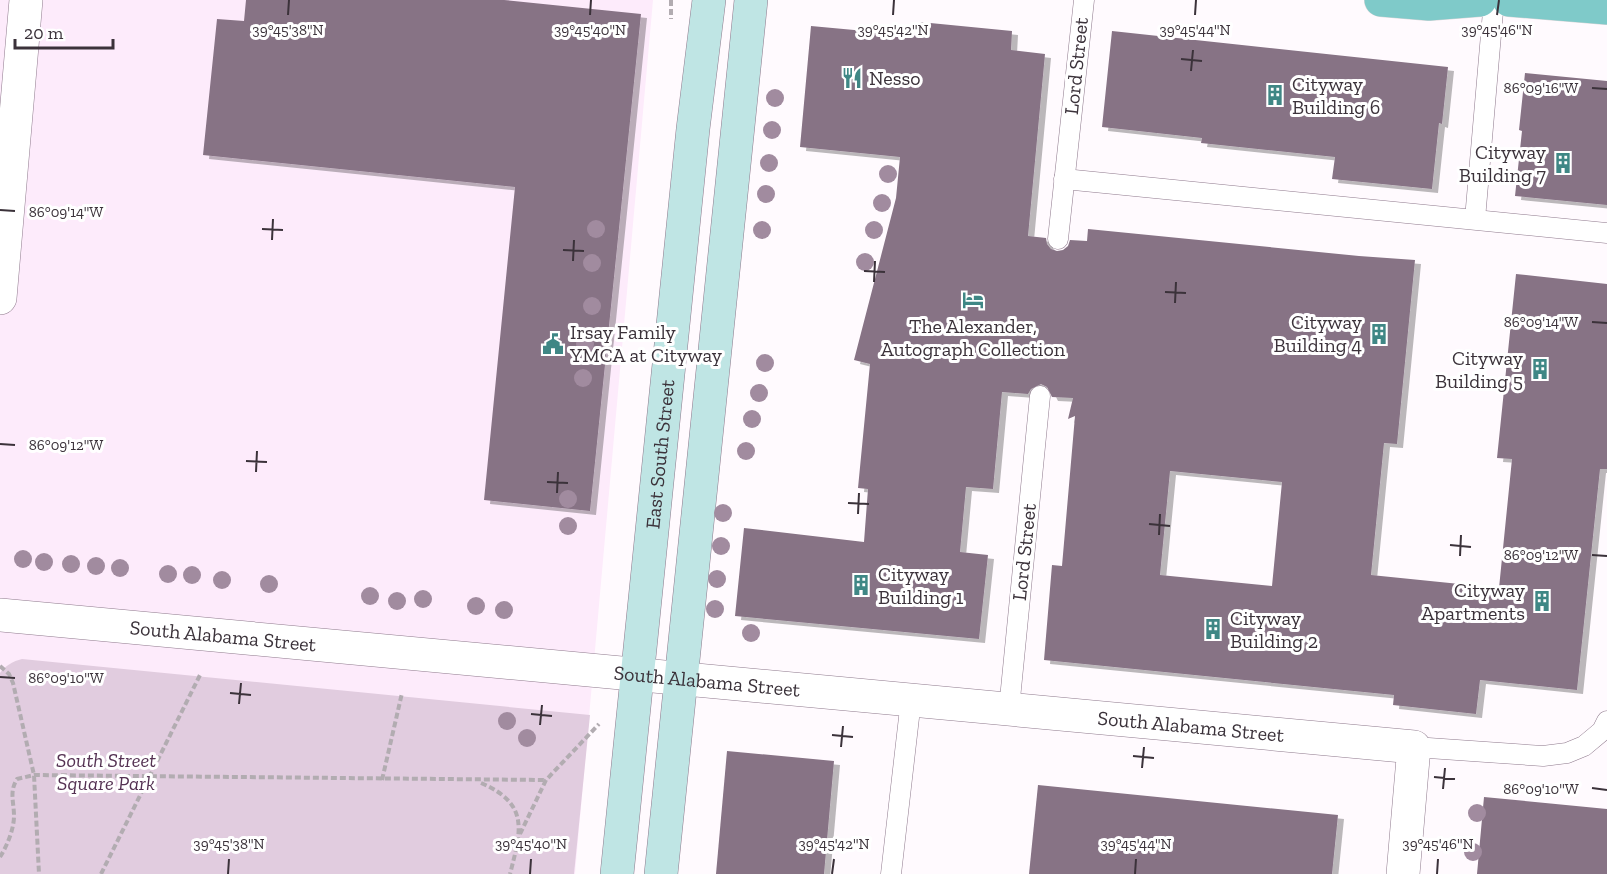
<svg xmlns="http://www.w3.org/2000/svg" width="1607" height="874" font-family="'Zilla Slab',serif">
<style>
.built{fill:#fdebfb}
.park{fill:#e1ccdf}
.building{fill:#877385;fill-rule:evenodd;filter:url(#shadow)}
.lines{fill:none;stroke-linecap:round;stroke-linejoin:round}
.service-casing{stroke:#8f7a8d;stroke-width:21}
.minor-casing{stroke:#8f7a8d;stroke-width:34}
.secondary-casing{stroke:#8f7a8d;stroke-width:34}
.primary-casing{stroke:#d8d6d8;stroke-width:34}
.path{stroke:#b2acb1;stroke-width:4;stroke-dasharray:6 3;stroke-linecap:butt}
.service{stroke:#fff;stroke-width:20}
.minor{stroke:#fff;stroke-width:33}
.secondary{stroke:#bfe5e4;stroke-width:33}
.primary{stroke:#7fcac9;stroke-width:33}
.tree{fill:#a18b9f}
.ticks{fill:none;stroke:#3b323a;stroke-width:2}
.labels{text-anchor:middle;stroke-width:6;stroke-linejoin:round;paint-order:stroke}
.street-label{font-size:20px;fill:#3b323a;stroke:#fff}
.poi-label{font-size:20px;fill:#3b323a;stroke:#fff;text-anchor:start}
.park-label{font-size:20px;font-style:italic;fill:#543152;stroke:#fff}
.ticks-label{font-size:15px;text-anchor:middle;fill:#3b323a;stroke:#fff;stroke-width:6;stroke-linejoin:round;paint-order:stroke}
</style>
<defs>
<filter id="shadow"><feDropShadow dx="6" dy="4" stdDeviation="0" flood-color="#0004"/></filter>
</defs>
<rect width="100%" height="100%" fill="#fffafe"/>
<polygon class="built" points="0,0 653,0 575,874 0,874"/>
<path class="park" d="M 22,659 L 590,715 L 574,874 L 0,874 L 0,673 C 5,666 13,661 22,659 Z"/>
<g class="building">
<polygon points="246,0 504,0 641,14 590,511 484,500 515,187 203,155 217,19 244,21"/>
<path d="M 920,22 L 1012,31 L 1011,50 L 1045,54 L 1028,236 L 1046,238 L 1047,244 L 1051,249 L 1057,251 L 1063,250 L 1068,246 L 1070,240 L 1087,241 L 1088,229 L 1359,256 L 1415,260 L 1397,444 L 1384,443 L 1371,575 L 1499,588 L 1512,459 L 1497,458 L 1516,274 L 1607,284 L 1607,469 L 1600,469 L 1577,690 L 1480,680 L 1476,714 L 1393,705 L 1394,695 L 1044,660 L 1052,565 L 1062,566 L 1075,416 L 1068,419 L 1073,398 L 1052,397 L 1047,387 L 1041,384 L 1031,389 L 1028,394 L 1002,392 L 993,489 L 966,487 L 960,552 L 988,555 L 979,639 L 735,616 L 744,528 L 864,542 L 868,489 L 858,488 L 870,364 L 854,360 L 896,198 L 900,157 L 800,147 L 811,26 L 919,36 ZM 1170,471 L 1282,482 L 1272,586 L 1160,575 Z"/>
<polygon points="1112,31 1448,67 1442,124 1439,123 1432,189 1332,179 1335,157 1201,143 1202,138 1102,127"/>
<polygon points="1525,73 1607,81 1607,205 1515,196 1522,131 1519,130"/>
<polygon points="727,751 834,761 824,874 716,874"/>
<polygon points="1038,785 1338,815 1332,874 1029,874"/>
<polygon points="1484,797 1607,809 1607,874 1477,874"/>
</g>
<g class="lines">
<defs>
<g id="service">
<polyline points="1064,179 1607,233"/>
<polyline points="1475,219 1494,0"/>
<polyline points="1058,239 1084,0"/>
<polyline points="1009,709 1040,396"/>
<polyline points="1414,747 1543,756 1567,753 1584,746 1602,731 1607,721"/>
<polyline points="891,874 911,700"/>
</g>
<g id="minor">
<polyline points="0,298 26,0"/>
<path id="s1" d="M 0,615 L 1414,747 L 1403,874"/>
</g>
<g id="secondary">
<path id="s2" d="M 617,874 L 693,129 L 709,0"/>
<polyline points="661,874 751,0"/>
</g>
<g id="primary">
<polyline points="1381,0 1429,4 1480,0"/>
<polyline points="1509,0 1607,8"/>
</g>
</defs>
<use href="#service" class="service-casing"/>
<use href="#minor" class="minor-casing"/>
<use href="#secondary" class="secondary-casing"/>
<use href="#primary" class="primary-casing"/>
<g class="path">
<polyline points="671,0 671,19"/>
<polyline points="0,666 9,674 13,683 34,775 39,874"/>
<polyline points="382,780 402,693"/>
<path d="M 481,783 C 530,804 521,831 510,874"/>
<polyline points="520,834 546,780 599,724"/>
<path d="M 0,857 C 7,846 14,829 14,816 C 14,802 9,792 17,779 L 34,775 L 546,780"/>
<polyline points="101,874 201,673"/>
</g>
<use href="#service" class="service"/>
<use href="#minor" class="minor"/>
<use href="#secondary" class="secondary"/>
<use href="#primary" class="primary"/>
</g>
<g class="tree">
<circle cx="775" cy="98" r="9"/>
<circle cx="772" cy="130" r="9"/>
<circle cx="769" cy="163" r="9"/>
<circle cx="888" cy="174" r="9"/>
<circle cx="766" cy="194" r="9"/>
<circle cx="882" cy="203" r="9"/>
<circle cx="596" cy="229" r="9"/>
<circle cx="762" cy="230" r="9"/>
<circle cx="874" cy="230" r="9"/>
<circle cx="865" cy="262" r="9"/>
<circle cx="592" cy="263" r="9"/>
<circle cx="592" cy="306" r="9"/>
<circle cx="585" cy="344" r="9"/>
<circle cx="765" cy="363" r="9"/>
<circle cx="583" cy="378" r="9"/>
<circle cx="759" cy="393" r="9"/>
<circle cx="752" cy="419" r="9"/>
<circle cx="746" cy="451" r="9"/>
<circle cx="568" cy="499" r="9"/>
<circle cx="723" cy="513" r="9"/>
<circle cx="568" cy="526" r="9"/>
<circle cx="721" cy="546" r="9"/>
<circle cx="23" cy="559" r="9"/>
<circle cx="44" cy="562" r="9"/>
<circle cx="71" cy="564" r="9"/>
<circle cx="96" cy="566" r="9"/>
<circle cx="120" cy="568" r="9"/>
<circle cx="168" cy="574" r="9"/>
<circle cx="192" cy="575" r="9"/>
<circle cx="717" cy="579" r="9"/>
<circle cx="222" cy="580" r="9"/>
<circle cx="269" cy="584" r="9"/>
<circle cx="370" cy="596" r="9"/>
<circle cx="423" cy="599" r="9"/>
<circle cx="397" cy="601" r="9"/>
<circle cx="476" cy="606" r="9"/>
<circle cx="715" cy="609" r="9"/>
<circle cx="504" cy="610" r="9"/>
<circle cx="751" cy="633" r="9"/>
<circle cx="507" cy="721" r="9"/>
<circle cx="527" cy="738" r="9"/>
<circle cx="1477" cy="813" r="9"/>
<circle cx="1473" cy="852" r="9"/>
</g>
<path class="ticks" d="M 288,15 L 289,0M 590,15 L 591,0M 893,15 L 894,0M 1195,15 L 1196,0M 1497,15 L 1499,0M 1181,59 L 1202,61M 1191,71 L 1193,50M 1592,88 L 1607,89M 0,210 L 15,211M 262,229 L 283,230M 272,240 L 273,219M 563,250 L 584,251M 573,261 L 574,240M 864,271 L 885,272M 874,282 L 875,261M 1165,292 L 1186,293M 1175,303 L 1176,282M 1592,322 L 1607,323M 0,444 L 15,445M 246,461 L 267,462M 256,472 L 257,451M 547,482 L 568,483M 557,493 L 558,472M 848,503 L 869,504M 858,514 L 859,493M 1149,524 L 1170,526M 1159,535 L 1160,514M 1450,545 L 1471,547M 1592,555 L 1607,556M 1460,556 L 1461,535M 0,677 L 15,678M 230,693 L 251,695M 239,704 L 241,683M 531,714 L 552,716M 540,725 L 542,705M 832,735 L 853,737M 841,747 L 843,726M 1133,756 L 1154,758M 1142,768 L 1144,747M 1434,777 L 1455,779M 1592,788 L 1607,790M 1443,789 L 1445,768M 228,874 L 229,859M 530,874 L 531,859M 832,874 L 834,859M 1135,874 L 1136,859M 1437,874 L 1438,859"/>
<defs>
<symbol id="restaurant-bare" viewBox="-9 -9 18 18"><path d="M-5-6h1v4h1v-4h1v4h1v-4h1v5L-1.5 .5V6h-2V.5L-5-1ZM5-6V6H3V1.5H1.5Q1.5-4 5-6Z" fill="#3f8785" stroke="#fff" stroke-width="2.5" paint-order="stroke"/></symbol>
<symbol id="building-bare" viewBox="-9 -9 18 18"><path d="M-4-6H4V6H1V3H-1V6H-4ZM-2.5-4.3h1.7v1.8h-1.7ZM.8-4.3h1.7v1.8H.8ZM-2.5-1h1.7V.8h-1.7ZM.8-1h1.7V.8H.8Z" fill="#3f8785" stroke="#fff" stroke-width="2.5" paint-order="stroke"/></symbol>
<symbol id="hotel-bare" viewBox="-9 -9 18 18"><path d="M-6-4.5h1.5V1H6V5H4.5V3h-9V5H-6ZM-4 0a1.8 1.8 0 1 1 3.6 0ZM.5 0V-2.5h3Q6-2.5 6 0Z" fill="#3f8785" stroke="#fff" stroke-width="2.5" paint-order="stroke"/></symbol>
<symbol id="civic-bare" viewBox="-9 -9 18 18"><path d="M-.6-6.5H3V-4.5H.6V-3L4-1V1h2V6H-6V1h2V-1L-.6-3ZM-1.2 2.5V6h2.4V2.5Z" fill="#3f8785" stroke="#fff" stroke-width="2.5" paint-order="stroke"/></symbol>
</defs>
<g fill-rule="evenodd">
<use href="#restaurant-bare" x="837" y="63" width="30" height="30"/>
<use href="#building-bare" x="1260" y="80" width="30" height="30"/>
<use href="#building-bare" x="1548" y="148" width="30" height="30"/>
<use href="#hotel-bare" x="958" y="285" width="30" height="30"/>
<use href="#building-bare" x="1364" y="319" width="30" height="30"/>
<use href="#civic-bare" x="538" y="329" width="30" height="30"/>
<use href="#building-bare" x="1525" y="354" width="30" height="30"/>
<use href="#building-bare" x="846" y="570" width="30" height="30"/>
<use href="#building-bare" x="1527" y="586" width="30" height="30"/>
<use href="#building-bare" x="1198" y="614" width="30" height="30"/>
</g>
<g class="labels">
<g class="street-label">
<text transform="translate(1076 66) rotate(-84)" y="7">Lord Street</text>
<text dy="7" stroke="none"><textPath href="#s2" startOffset="422">East South Street</textPath></text>
<text transform="translate(1024 552) rotate(-84)" y="7">Lord Street</text>
<text dy="7" stroke="none"><textPath href="#s1" startOffset="224">South Alabama Street</textPath></text>
<text dy="7" stroke="none"><textPath href="#s1" startOffset="710">South Alabama Street</textPath></text>
<text dy="7" stroke="none"><textPath href="#s1" startOffset="1196">South Alabama Street</textPath></text>
</g>
<g class="poi-label">
<text x="869" y="85">Nesso</text>
<text x="1292" y="91">Cityway<tspan x="1292" dy="23">Building 6</tspan></text>
<text x="1546" y="159" text-anchor="end">Cityway<tspan x="1546" dy="23">Building 7</tspan></text>
<text x="1362" y="329" text-anchor="end">Cityway<tspan x="1362" dy="23">Building 4</tspan></text>
<text x="973" y="333" text-anchor="middle">The Alexander,<tspan x="973" dy="23">Autograph Collection</tspan></text>
<text x="570" y="339">Irsay Family<tspan x="570" dy="23">YMCA at Cityway</tspan></text>
<text x="1523" y="365" text-anchor="end">Cityway<tspan x="1523" dy="23">Building 5</tspan></text>
<text x="878" y="581">Cityway<tspan x="878" dy="23">Building 1</tspan></text>
<text x="1525" y="597" text-anchor="end">Cityway<tspan x="1525" dy="23">Apartments</tspan></text>
<text x="1230" y="625">Cityway<tspan x="1230" dy="23">Building 2</tspan></text>
</g>
<g class="park-label">
<text x="106" y="767">South Street<tspan x="106" dy="23">Square Park</tspan></text>
</g>
</g>
<g class="ticks-label">
<text x="288" y="35">39°45'38"N</text>
<text x="590" y="35">39°45'40"N</text>
<text x="893" y="35">39°45'42"N</text>
<text x="1195" y="35">39°45'44"N</text>
<text x="1497" y="35">39°45'46"N</text>
<text x="1541" y="93">86°09'16"W</text>
<text x="66" y="217">86°09'14"W</text>
<text x="1541" y="327">86°09'14"W</text>
<text x="66" y="450">86°09'12"W</text>
<text x="1541" y="560">86°09'12"W</text>
<text x="66" y="683">86°09'10"W</text>
<text x="1541" y="794">86°09'10"W</text>
<text x="229" y="849">39°45'38"N</text>
<text x="531" y="849">39°45'40"N</text>
<text x="834" y="849">39°45'42"N</text>
<text x="1136" y="849">39°45'44"N</text>
<text x="1438" y="849">39°45'46"N</text>
</g>
<path d="M15 39v9h98v-9" fill="none" stroke="#3b323a" stroke-width="3"/>
<text x="24" y="39" font-size="18" fill="#3b323a" stroke="#ffffff" stroke-width="4.5" paint-order="stroke">20 m</text>
</svg>
